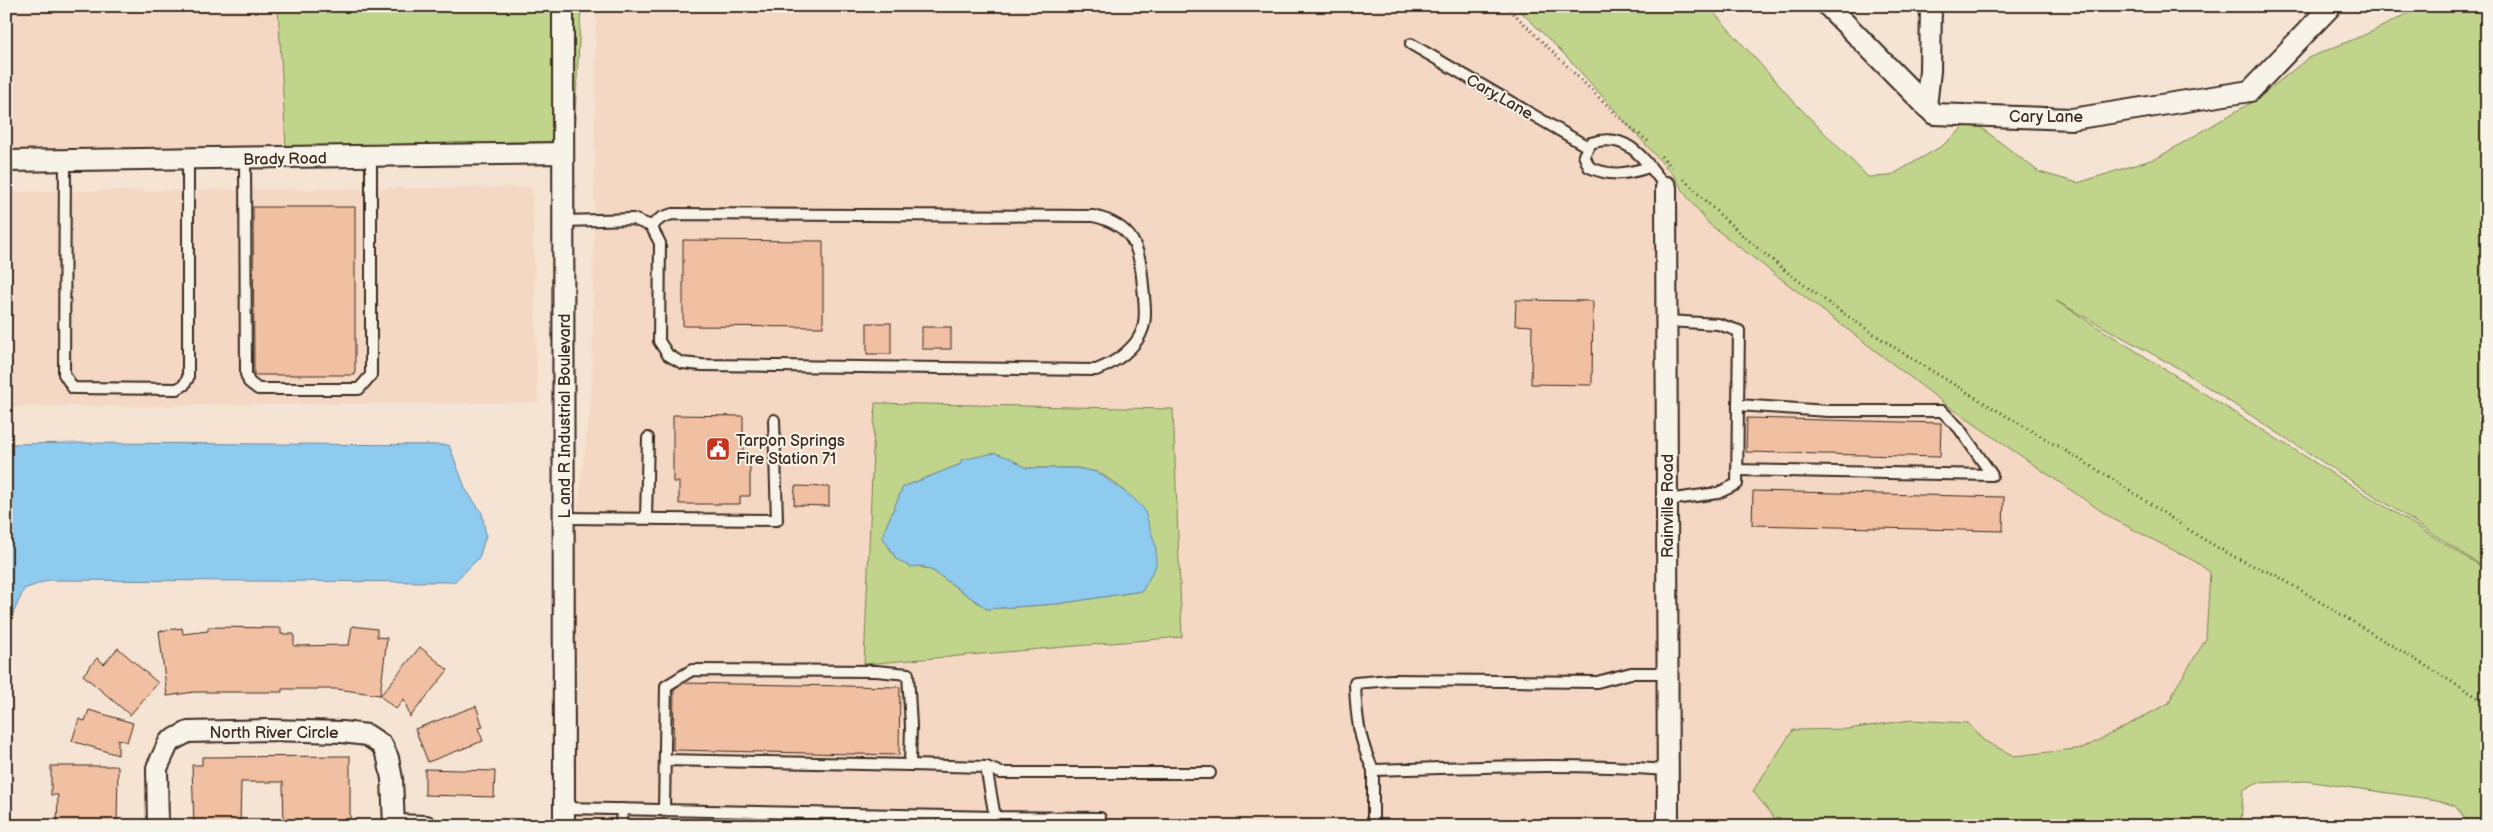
<svg xmlns="http://www.w3.org/2000/svg" width="2493" height="832" font-family="'Balsamiq Sans',sans-serif">
<style>
.built{fill:#f4d8c4;fill-rule:evenodd}
.green{fill:#c0d58b;stroke:#7e8054;fill-rule:evenodd}
.water{fill:#8fcaef;stroke:#6d8a9b}
.building{fill:#f1bfa1;stroke:#3b2a1e}
.lines{fill:none;stroke-linecap:round;stroke-linejoin:round}
.lane-casing{stroke:#3b2a1e;stroke-width:14}
.street-casing{stroke:#3b2a1e;stroke-width:24}
.path{stroke:#3b2a1e;stroke-width:3;stroke-dasharray:1 4;stroke-linecap:butt}
.lane{stroke:#f7f3e8;stroke-width:10}
.street{stroke:#f7f3e8;stroke-width:20}
.labels{text-anchor:middle;stroke-width:4;stroke-linejoin:round;paint-order:stroke}
.street-label{font-size:16px;fill:#3b2a1e;stroke:#f7f3e8}
.poi-label{font-size:16px;fill:#3b2a1e;stroke:#f7f3e8;text-anchor:start}
</style>
<rect width="100%" height="100%" fill="#f5e3d3"/>
<filter id="ink" filterUnits="userSpaceOnUse"><feTurbulence type="fractalNoise" baseFrequency=".02" numOctaves="2"/><feDisplacementMap in="SourceGraphic" scale="10" xChannelSelector="R" yChannelSelector="G"/><feConvolveMatrix kernelMatrix="1 2 1 2 8 2 1 2 1" color-interpolation-filters="sRGB"/></filter>
<g filter="url(#ink)">
<g class="built">
<polygon points="6,6 278,6 286,147 6,150"/>
<path d="M 596,6 L 1507,6 L 1657,156 L 1709,224 L 1948,406 L 2113,519 L 2196,562 L 2210,572 L 2206,639 L 2175,689 L 2170,703 L 2084,748 L 2014,756 L 1983,740 L 1968,723 L 1793,730 L 1754,791 L 1780,826 L 573,826 L 573,545 L 592,390 ZM 1173,409 L 1182,637 L 865,664 Z"/>
<polygon points="532,187 538,402 6,407 6,192"/>
</g>
<g class="green">
<polygon points="278,6 554,6 554,143 286,147"/>
<polygon points="573,6 581,6 573,150"/>
<polygon points="1515,6 1708,6 1797,105 1868,177 1890,176 1942,146 1965,126 1979,126 2039,172 2078,183 2157,158 2257,99 2308,58 2369,33 2423,6 2487,6 2487,569 2178,368 2056,301 2487,570 2487,826 2471,826 2455,806 2437,800 2306,781 2256,783 2243,790 2241,826 1780,826 1753,791 1793,730 1848,729 1911,720 1968,723 1983,740 2014,756 2084,748 2169,703 2175,689 2206,639 2210,572 2196,562 2113,519 1948,406 1709,224 1688,198 1675,177 1566,56"/>
<path d="M 875,403 L 1173,409 L 1182,637 L 864,664 ZM 1010,458 L 1026,468 L 1076,468 L 1098,472 L 1115,483 L 1144,509 L 1156,566 L 1142,591 L 1057,604 L 987,609 L 933,571 L 896,559 L 882,536 L 903,487 L 961,464 Z"/>
</g>
<g class="water">
<polygon points="86,443 449,445 466,490 482,513 486,535 479,558 454,582 49,580 24,589 12,616 8,640 10,816 10,826 6,826 6,444"/>
<polygon points="995,453 1010,458 1026,468 1076,468 1097,472 1132,497 1144,509 1156,547 1156,566 1142,591 1057,604 987,609 933,571 922,566 910,567 896,559 882,536 903,487 961,464 961,460"/>
</g>
<g class="building">
<polygon points="253,207 355,207 355,375 254,375"/>
<polygon points="683,240 823,241 823,327 683,326"/>
<polygon points="1516,300 1593,301 1592,385 1531,384 1532,326 1515,325"/>
<rect x="867" y="323" width="24" height="31"/>
<rect x="922" y="327" width="29" height="22"/>
<polygon points="673,415 743,416 743,458 750,458 750,496 740,496 740,504 679,504 679,482 673,482"/>
<polygon points="1747,418 1941,423 1940,457 1746,452"/>
<polygon points="795,486 829,487 829,506 794,505"/>
<polygon points="1753,491 2004,497 2003,531 1752,525"/>
<polygon points="352,626 377,629 377,637 387,638 380,695 337,689 282,689 282,692 194,692 167,696 159,631 182,628 183,634 208,631 208,627 281,628 281,634 294,634 294,646 349,645"/>
<polygon points="420,647 448,670 410,717 404,699 396,709 380,696"/>
<polygon points="118,648 158,683 130,715 83,675 97,658 104,664"/>
<polygon points="683,683 900,687 899,755 673,750 674,689"/>
<polygon points="476,706 483,727 478,728 483,741 428,762 415,729"/>
<polygon points="89,710 133,723 127,742 118,739 118,755 72,741 79,719 85,721"/>
<polygon points="350,756 350,826 284,826 283,782 241,782 240,826 194,826 192,765 202,765 202,757"/>
<polygon points="51,766 118,766 117,826 57,826 58,795 51,795"/>
<polygon points="425,769 495,771 494,797 425,795"/>
</g>
<g class="lines">
<defs>
<g id="lane">
<polyline points="1411,44 1588,147"/>
<polyline points="245,158 246,374 249,382 258,389 359,389 371,375 371,156"/>
<polyline points="65,161 64,374 73,388 177,389 184,385 188,378 188,159"/>
<path d="M 1649,167 C 1628,174 1610,177 1589,167 L 1584,155 L 1591,143 C 1629,131 1645,161 1666,187"/>
<path d="M 564,221 L 633,219 L 651,226 L 660,243 L 659,341 L 668,355 L 682,363 L 702,365 L 1096,370 C 1115,363 1137,348 1143,328 C 1147,315 1144,299 1143,286 C 1140,248 1134,225 1093,216 L 672,214 L 661,218 L 651,226"/>
<polyline points="1667,321 1718,324 1739,331 1737,484 1718,493 1667,500"/>
<polyline points="1737,470 1992,475 1959,428 1942,411 1828,411 1738,405"/>
<polyline points="564,518 777,520 774,420"/>
<polyline points="646,518 648,438"/>
<polyline points="910,765 986,767 995,817 1100,818 1100,826"/>
<polyline points="986,767 1001,773 1210,773"/>
<path d="M 1373,770 C 1359,739 1356,717 1355,683 L 1391,680 L 1597,682 L 1631,673 L 1667,673"/>
<polyline points="564,808 995,817 995,826"/>
<polyline points="664,811 666,686 692,670 876,671 908,674 911,726 910,765 665,760"/>
<polyline points="621,826 622,809"/>
<path d="M 1373,826 L 1373,770 C 1471,767 1570,763 1668,770"/>
</g>
<g id="street">
<polyline points="563,6 564,826"/>
<polyline points="1828,6 1934,114 2072,119 2250,91 2331,6"/>
<polyline points="1926,107 1930,71 1931,6"/>
<polyline points="6,161 563,153"/>
<polyline points="1666,187 1668,826"/>
<polyline points="394,825 426,826"/>
<polyline points="158,826 157,768 169,742 188,732 269,730 342,732 367,735 382,745 388,758 392,779 394,826"/>
</g>
</defs>
<use href="#lane" class="lane-casing"/>
<use href="#street" class="street-casing"/>
<g class="path">
<polyline points="1506,6 1626,124 1649,142"/>
<polyline points="1661,156 1674,169"/>
<path d="M 1684,179 C 1804,306 1961,387 2109,477 C 2163,510 2214,553 2274,574 L 2487,703"/>
</g>
<use href="#lane" class="lane"/>
<use href="#street" class="street"/>
</g>
</g>
<defs>
<symbol id="civic-square" viewBox="-11 -11 22 22"><rect x="-9" y="-9" width="18" height="18" rx="4" fill="#c8321e" stroke="#f7f3e8"/><path d="M-.6-6.5H3V-4.5H.6V-3L4-1V1h2V6H-6V1h2V-1L-.6-3ZM-1.2 2.5V6h2.4V2.5Z" fill="#fff"/></symbol>
</defs>
<g fill-rule="evenodd">
<use href="#civic-square" x="704" y="435" width="28" height="28"/>
</g>
<g class="labels">
<g class="street-label">
<text transform="translate(1500 96) rotate(30)" y="6">Cary Lane</text>
<text x="2046" y="122">Cary Lane</text>
<text transform="translate(285 158) rotate(-1)" y="6">Brady Road</text>
<text transform="translate(564 416) rotate(-90)" y="6">L and R Industrial Boulevard</text>
<text transform="translate(1667 506) rotate(-90)" y="6">Rainville Road</text>
<text x="274" y="738">North River Circle</text>
</g>
<g class="poi-label">
<text x="736" y="446">Tarpon Springs<tspan x="736" dy="18">Fire Station 71</tspan></text>
</g>
</g>
<rect width="2493" height="832" fill="none" stroke="#f7f3e8" stroke-width="25"/>
<rect x="12" y="12" width="2468" height="807" fill="none" stroke="#3b2a1e" stroke-width="2" filter="url(#ink)"/>
</svg>
